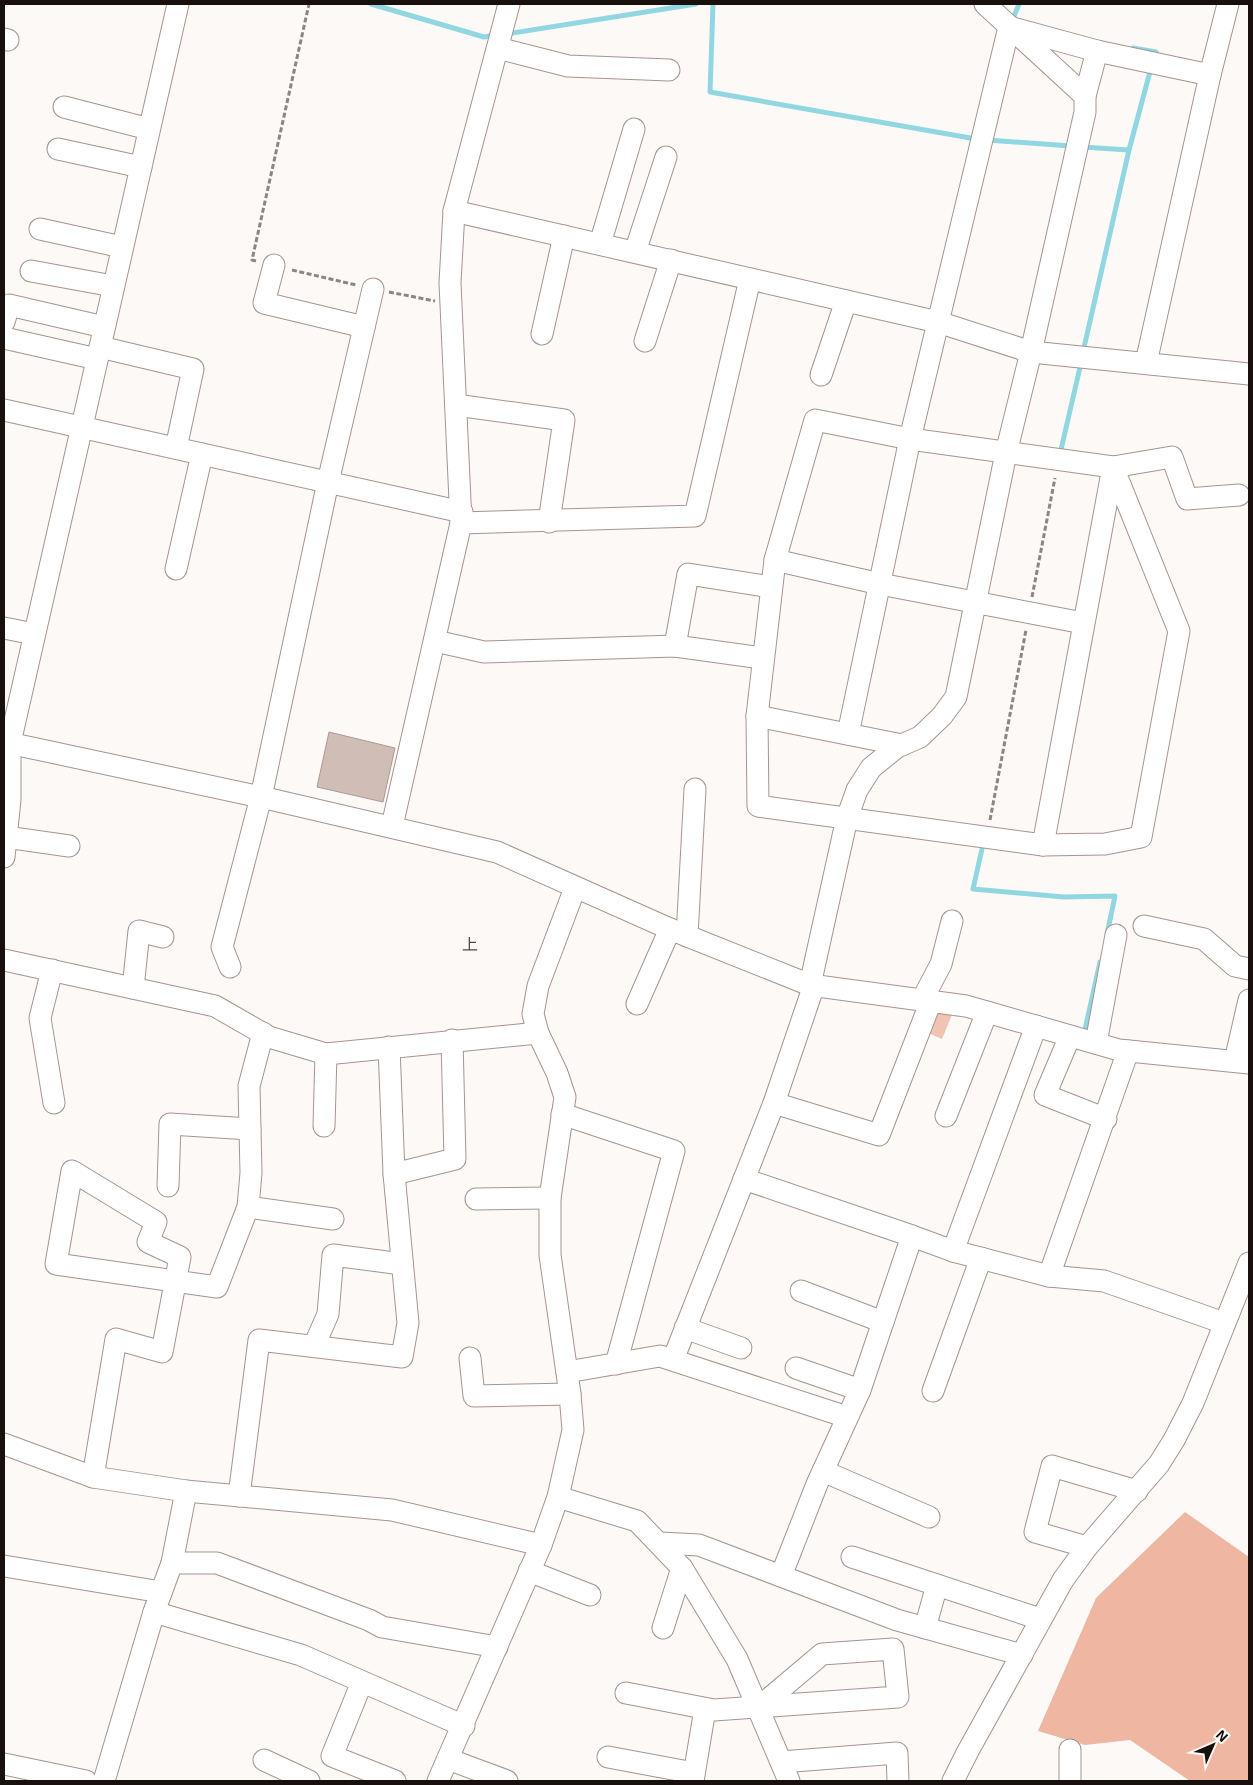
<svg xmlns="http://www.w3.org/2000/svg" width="1253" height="1785" font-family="'Exo 2','Noto Sans JP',sans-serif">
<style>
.green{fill:#f0c3b2}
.forest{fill:#efb7a1}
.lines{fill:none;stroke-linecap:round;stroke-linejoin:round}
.stream{stroke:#90d7e2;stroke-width:5}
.building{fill:#d0bdb5;stroke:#ac9a92}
.minor-casing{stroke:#a6948d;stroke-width:23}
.path{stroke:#8b8583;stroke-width:3;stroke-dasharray:5 2.5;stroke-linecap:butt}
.minor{stroke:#fff;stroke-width:21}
.labels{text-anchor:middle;stroke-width:4;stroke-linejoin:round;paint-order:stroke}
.quarter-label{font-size:16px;fill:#574741;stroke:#fdf9f7}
</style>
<rect width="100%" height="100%" fill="#fdf9f7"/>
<polygon class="green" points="931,1001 956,1005 942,1039 919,1029"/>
<polygon class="forest" points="1185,1512 1249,1557 1249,1781 1190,1781 1130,1740 1085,1745 1038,1731 1096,1598"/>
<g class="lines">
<g class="stream">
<polyline points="371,4 484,37 495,35"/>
<polyline points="713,4 710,92 976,139"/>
<polyline points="1012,21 1019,4"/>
<polyline points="506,34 696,4"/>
<polyline points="1133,48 1156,52 1154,58"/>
<polyline points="987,140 1071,146"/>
<polyline points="1082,147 1129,150"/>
<polyline points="1083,352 1129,150 1151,68"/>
<polyline points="1060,454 1081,363"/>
<polyline points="982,849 973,889 1064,897 1115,896 1107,934"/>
<polyline points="1084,1034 1100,962"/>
</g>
</g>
<polygon class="building" points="329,732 395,748 383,802 317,787"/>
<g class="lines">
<defs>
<g id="minor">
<polyline points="4,39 8,40"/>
<polyline points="498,48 568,66 669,70"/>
<polyline points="1085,96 1097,51"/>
<polyline points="64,107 149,129"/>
<polyline points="58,149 141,167"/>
<polyline points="454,211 938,322 1031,352 1249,374"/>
<polyline points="40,229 122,247"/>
<polyline points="600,244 634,129"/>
<polyline points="635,252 666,157"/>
<polyline points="274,265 264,303 364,327"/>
<polyline points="31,271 113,286"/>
<polyline points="4,322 9,305 104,327"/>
<polyline points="542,334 564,236"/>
<polyline points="4,338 97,359"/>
<polyline points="645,341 671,260"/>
<polyline points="100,347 193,369 176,448"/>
<polyline points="1146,363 1210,75 1228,4"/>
<polyline points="821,375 846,301"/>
<polyline points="456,405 564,420 549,522"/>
<polyline points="4,410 462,512"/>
<polyline points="1113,467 1179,631 1141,837 1105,844 1043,845 758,806 757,716 775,560 815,420 910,439 1113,467 1172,457 1187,499 1239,495"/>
<polyline points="461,523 695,516 750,279"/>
<polyline points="775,560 880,584 1083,623"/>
<polyline points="176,569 202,454"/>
<polyline points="4,628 34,634"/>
<polyline points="435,641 484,652 675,646 762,658"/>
<polyline points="675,646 688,574 771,587"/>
<polyline points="757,716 902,745"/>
<polyline points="848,734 910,439 1009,27 1097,51 1210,75"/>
<polyline points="4,742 261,797 497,852 670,929 810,985 966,1006 1119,1050 1249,1063"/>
<polyline points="392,826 461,523 450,283 454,211 509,4"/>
<polyline points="6,837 69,846"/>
<polyline points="1043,845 1113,467"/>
<polyline points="4,857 10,800 10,743 178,4"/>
<polyline points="1144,926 1204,939 1235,966 1249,969"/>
<polyline points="687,936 695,789"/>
<polyline points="4,960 215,1006 269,1037 326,1054 538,1033"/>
<polyline points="230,967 222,947 261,797 328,482 373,289"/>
<polyline points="52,970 40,1018 54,1103"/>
<polyline points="810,985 847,818 857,790 871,768 897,747 920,737 942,716 956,697 1006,453 1031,352 1085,112 1085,96 985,4"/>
<polyline points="133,988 139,931 163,937"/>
<polyline points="922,1000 941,964 952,921"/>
<polyline points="637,1004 670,929"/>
<polyline points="263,1033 249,1086 251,1173 248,1207 333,1219"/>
<polyline points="1070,1036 1045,1095 1106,1119"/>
<polyline points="1096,1043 1116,935"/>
<polyline points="1235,1061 1249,1000"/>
<polyline points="774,1103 879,1135 931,1001"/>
<polyline points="562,1114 674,1151 616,1364"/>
<polyline points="946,1116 987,1012"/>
<polyline points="324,1126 326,1054"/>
<polyline points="394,1174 455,1159 452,1040"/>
<polyline points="744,1179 912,1236"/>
<polyline points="168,1186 170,1124 250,1129"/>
<polyline points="476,1199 550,1198"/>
<polyline points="953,1251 1036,1026"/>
<polyline points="1049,1276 1128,1051"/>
<polyline points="801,1291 883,1322"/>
<polyline points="685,1328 741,1348"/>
<polyline points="314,1346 328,1314 333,1255 402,1264"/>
<polyline points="470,1358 474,1396 570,1394"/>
<polyline points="673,1360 774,1103 814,985"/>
<polyline points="796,1368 860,1390"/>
<polyline points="567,1372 660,1356 847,1417"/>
<polyline points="933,1391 981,1258"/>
<polyline points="4,1444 93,1477 186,1491 392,1510 541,1545"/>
<polyline points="823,1471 929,1517"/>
<polyline points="93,1477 116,1339 162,1352 180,1257 148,1242 156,1222 72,1171 56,1264 217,1287 248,1207"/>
<polyline points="239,1496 259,1340 402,1357 408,1323 394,1174 389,1047"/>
<polyline points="558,1497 637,1521 682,1568 737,1659 789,1781"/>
<polyline points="660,1543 699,1545 897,1620 1022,1655"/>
<polyline points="1087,1547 1035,1532 1052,1466 1137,1491"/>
<polyline points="852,1557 1040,1619"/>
<polyline points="172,1563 217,1563 369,1620 382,1627 497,1647"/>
<polyline points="4,1566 161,1592"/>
<polyline points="529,1571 590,1595"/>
<polyline points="781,1576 817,1484 860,1390 912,1236 953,1251 1049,1276 1104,1281 1224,1323"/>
<polyline points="154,1612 301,1655 464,1726"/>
<polyline points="663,1628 682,1568"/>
<polyline points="925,1628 937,1585"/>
<polyline points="362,1682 332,1756 395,1781"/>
<polyline points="626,1693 714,1710 898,1697 893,1649 822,1654 758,1708"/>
<polyline points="1070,1750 1070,1781"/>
<polyline points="608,1757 694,1773"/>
<polyline points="448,1759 507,1781"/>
<polyline points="264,1760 309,1781"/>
<polyline points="781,1762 897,1753 898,1781"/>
<polyline points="4,1764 86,1781"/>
<polyline points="104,1781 154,1612 172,1563 186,1491"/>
<polyline points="438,1781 541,1545 558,1497 573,1430 570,1394 550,1255 550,1198 565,1097 557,1073 538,1033 533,1014 538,986 575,888"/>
<polyline points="693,1781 705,1709"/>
<polyline points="953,1781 968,1751 1063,1580 1087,1547 1159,1464 1174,1440 1193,1403 1249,1263"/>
</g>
</defs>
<use href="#minor" class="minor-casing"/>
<g class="path">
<polyline points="256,261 252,260 309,4"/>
<polyline points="292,270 356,285"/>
<polyline points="389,292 435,301"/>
<polyline points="1032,597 1055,478"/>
<polyline points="990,820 1026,630"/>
</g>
<use href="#minor" class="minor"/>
</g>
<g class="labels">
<g class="quarter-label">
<text x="470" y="950">上</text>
</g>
</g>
<rect width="1253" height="1785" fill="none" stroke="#17100d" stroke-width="10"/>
<g transform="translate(1213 1745) rotate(45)" stroke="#fdf9f7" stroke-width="4" paint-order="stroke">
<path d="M0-4L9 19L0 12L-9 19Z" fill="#17100d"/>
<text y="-8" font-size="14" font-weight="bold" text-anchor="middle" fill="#17100d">N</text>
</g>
</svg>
